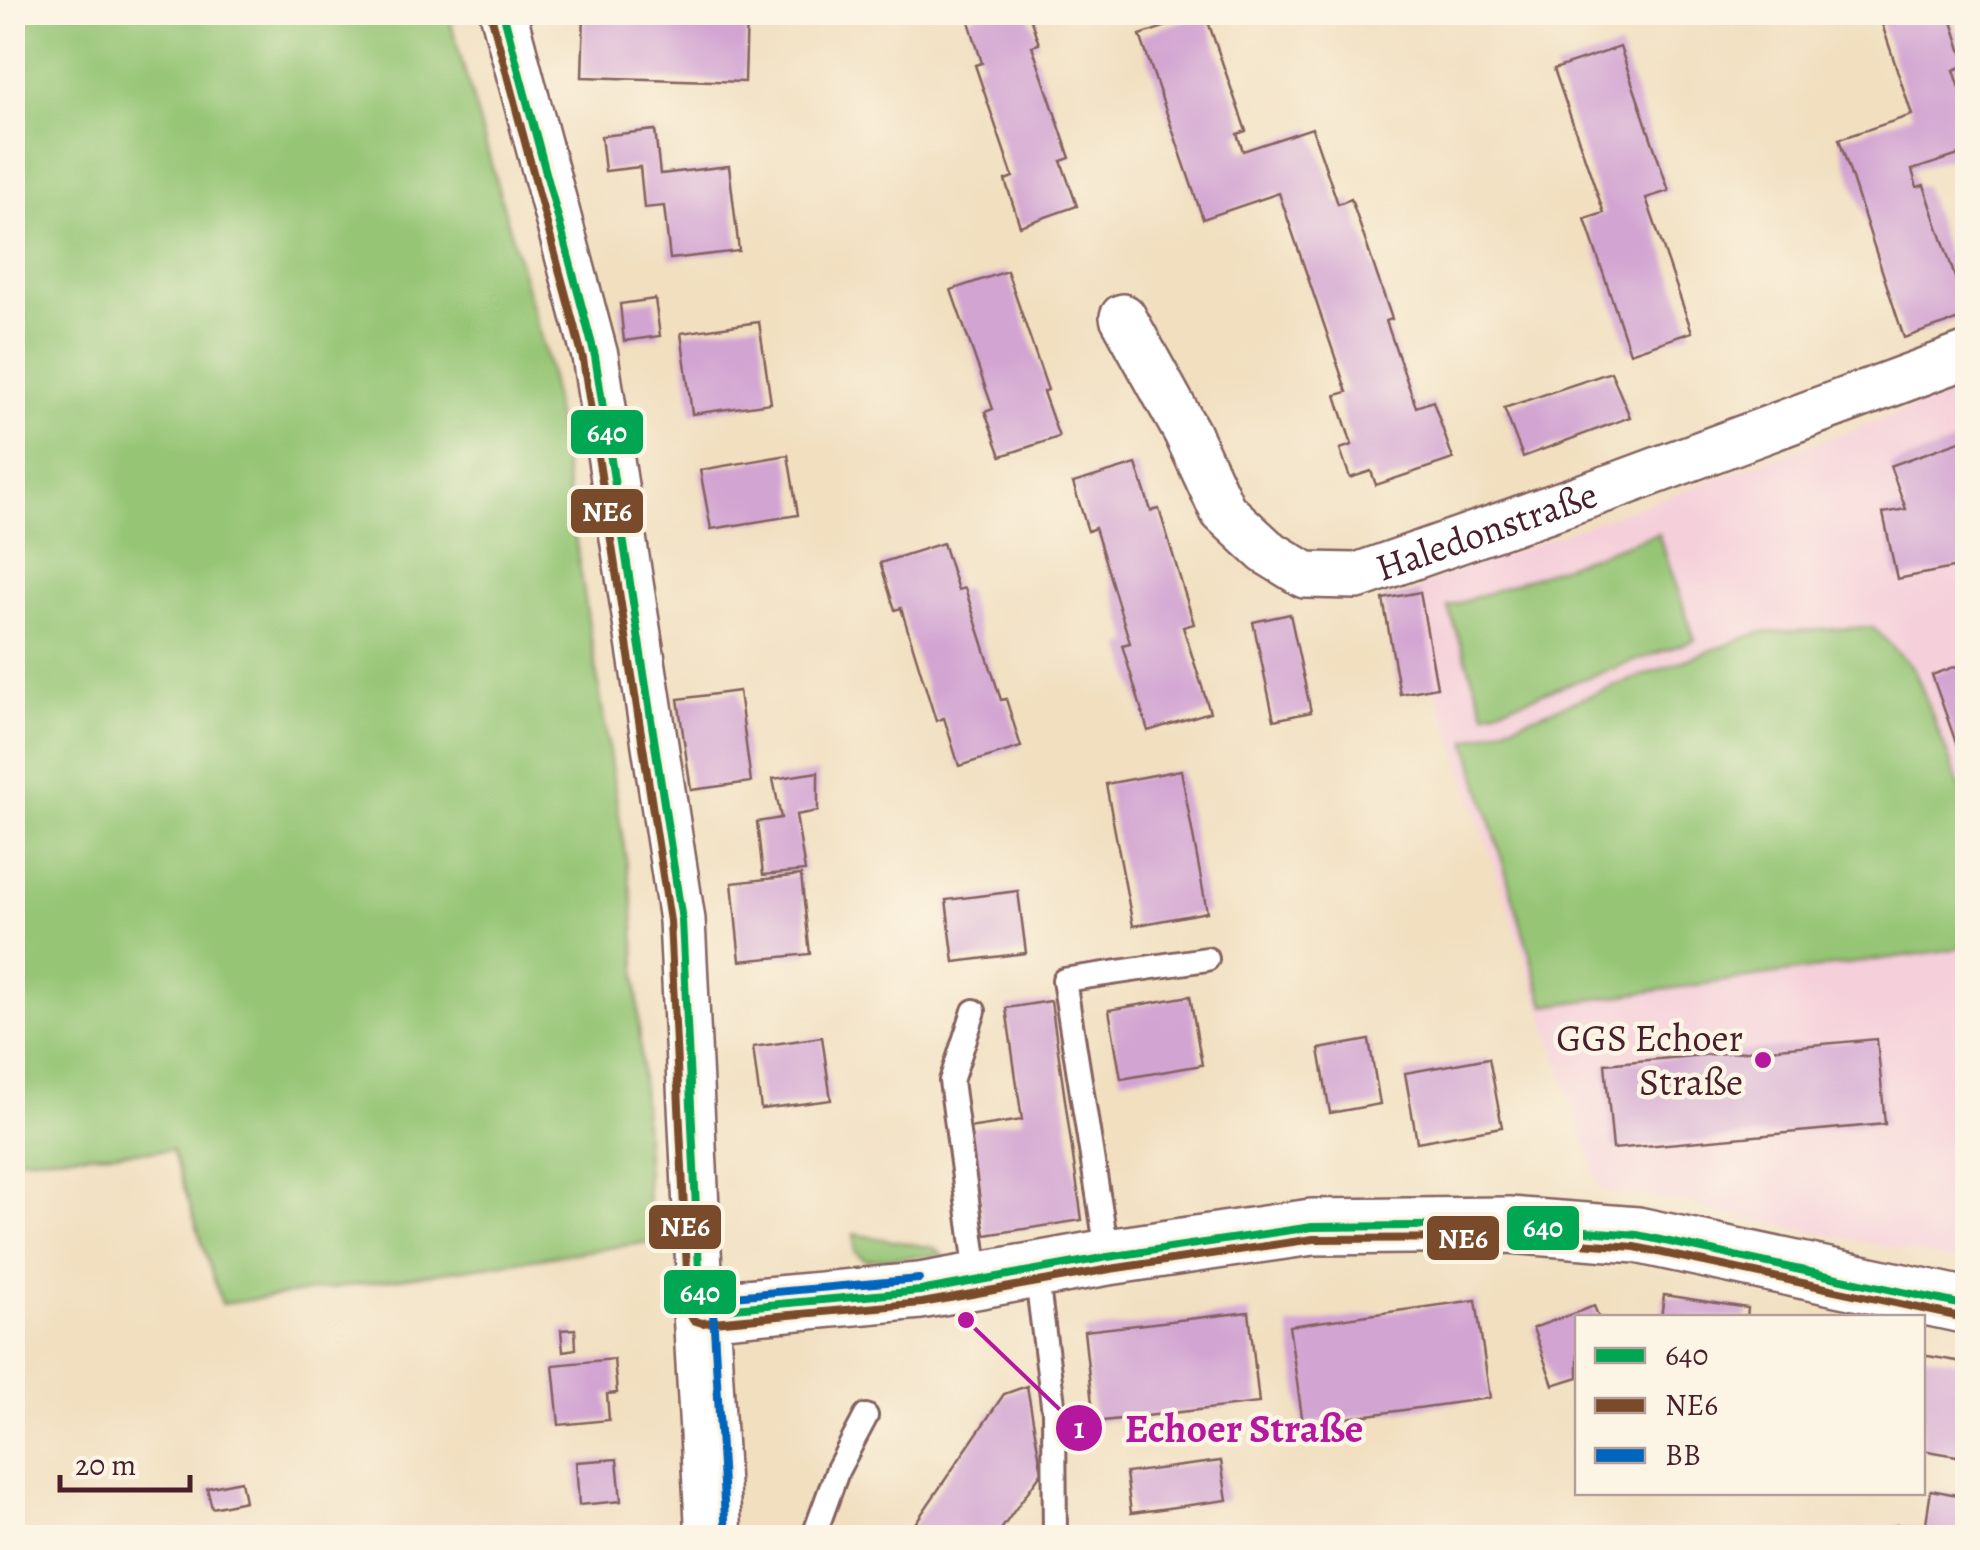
<svg xmlns="http://www.w3.org/2000/svg" width="1980" height="1550" font-family="Alegreya,serif">
<style>
.built{fill:#f5cfda}
.green{fill:#95c574;stroke:#707250;stroke-width:2.5}
.building{fill:#d2a4d2}
.lines{fill:none;stroke-linecap:round;stroke-linejoin:round}
.lane-casing{stroke:#84625f;stroke-width:28}
.street-casing{stroke:#84625f;stroke-width:50}
.secondary-casing{stroke:#84625f;stroke-width:60}
.lane{stroke:#fff;stroke-width:22}
.street{stroke:#fff;stroke-width:45}
.secondary{stroke:#fff;stroke-width:55}
.bus-1-casing{stroke:#fcf5e5;stroke-width:15}
.bus-2-casing{stroke:#fcf5e5;stroke-width:15}
.bus-3-casing{stroke:#fcf5e5;stroke-width:15}
.bus-1{stroke:#00a651;stroke-width:8}
.bus-2{stroke:#7a4b2a;stroke-width:8}
.bus-3{stroke:#0065bd;stroke-width:8}
.poi-dot{fill:#b5179e;stroke:#fcf5e5;stroke-width:4}
.labels{text-anchor:middle;stroke-width:9;stroke-linejoin:round;paint-order:stroke}
.street-label{font-size:38px;fill:#4a1f2b;stroke:#fcf5e5}
.poi-label{font-size:38px;fill:#4a1f2b;stroke:#fcf5e5;text-anchor:end}
.leader{fill:none;stroke:#b5179e;stroke-width:4}
.callout-dot{fill:#b5179e;stroke:#fcf5e5;stroke-width:4}
.mark-label{font-size:30px;text-anchor:middle;font-weight:bold;fill:#fff}
.callout-label{font-size:40px;text-anchor:middle;font-weight:bold;fill:#b5179e;stroke:#fcf5e5;stroke-width:9;stroke-linejoin:round;paint-order:stroke}
.line-badge{stroke:#fcf5e5;stroke-width:4}
.badge-label{font-size:28px;text-anchor:middle;font-weight:bold;fill:#fff}
</style>
<rect width="100%" height="100%" fill="#fcf5e5"/>
<filter id="ink" filterUnits="userSpaceOnUse"><feTurbulence type="fractalNoise" baseFrequency=".01" numOctaves="2"/><feDisplacementMap in="SourceGraphic" scale="20" xChannelSelector="R" yChannelSelector="G"/><feConvolveMatrix kernelMatrix="1 2 1 2 8 2 1 2 1" color-interpolation-filters="sRGB"/></filter>
<filter id="wash" filterUnits="userSpaceOnUse"><feTurbulence type="fractalNoise" baseFrequency=".0048" numOctaves="4" result="noise"/><feDisplacementMap in="SourceGraphic" scale="40" xChannelSelector="R" yChannelSelector="G"/><feGaussianBlur stdDeviation="2.25" result="paint"/><feColorMatrix in="noise" values="0 0 0 0 0 0 0 0 0 0 0 0 0 0 0 0 0 1.4 0 .05"/><feComposite in="paint" operator="in"/></filter>
<g filter="url(#wash)">
<rect width="100%" height="100%" fill="#f1dfc0"/>
<polygon class="built" points="1967,388 1967,1263 1709,1211 1695,1204 1601,1191 1436,688 1418,586"/>
<g class="green">
<polygon points="13,12 448,13 547,359 633,904 650,1242 222,1304 172,1150 13,1158"/>
<polygon points="1658,533 1695,640 1485,713 1448,607"/>
<polygon points="1873,627 1914,669 1964,797 1963,948 1545,1006 1467,741 1758,633"/>
<polygon points="854,1234 934,1248 943,1255 865,1260 855,1252"/>
</g>
<g id="blocks">
<g class="building">
<polygon points="584,12 747,12 745,82 582,77"/>
<polygon points="983,12 1028,12 1039,44 1032,46 1070,158 1061,161 1077,206 1020,226 1005,180 1013,177 975,65 982,63 968,18"/>
<polygon points="1878,12 1949,12 1966,65 1954,70 1968,112 1968,152 1912,170 1917,187 1924,185 1968,316 1904,338 1839,139 1912,115"/>
<polygon points="1205,13 1246,131 1237,134 1243,151 1312,128 1338,204 1351,199 1392,319 1386,321 1416,407 1433,401 1453,459 1376,485 1371,471 1350,478 1340,449 1352,445 1336,395 1347,392 1279,193 1203,219 1140,35"/>
<polygon points="1620,47 1669,191 1646,198 1692,332 1630,353 1585,219 1604,213 1554,69"/>
<polygon points="655,130 660,174 729,166 739,251 670,259 664,206 644,208 640,167 605,171 601,136"/>
<polygon points="1007,271 1048,390 1043,392 1059,437 1001,456 985,412 993,409 951,290"/>
<polygon points="655,299 660,336 624,341 620,304"/>
<polygon points="759,322 771,403 692,414 681,333"/>
<polygon points="1611,372 1630,417 1523,457 1504,408"/>
<polygon points="1968,438 1968,565 1897,579 1883,513 1906,509 1890,466"/>
<polygon points="788,455 798,515 711,529 700,470"/>
<polygon points="1136,464 1151,511 1159,509 1194,624 1183,627 1210,712 1148,731 1122,645 1130,643 1095,528 1088,531 1073,483"/>
<polygon points="943,543 958,590 965,588 1001,700 1006,699 1021,747 959,766 944,718 936,721 901,608 895,610 880,563"/>
<polygon points="1420,592 1437,687 1400,694 1383,599"/>
<polygon points="1290,614 1311,712 1274,720 1253,622"/>
<polygon points="1968,662 1968,774 1967,774 1932,675"/>
<polygon points="739,691 751,782 691,790 678,699"/>
<polygon points="1181,770 1207,912 1133,926 1106,784"/>
<polygon points="818,772 818,811 796,815 805,871 763,875 757,822 781,818 773,779"/>
<polygon points="801,875 810,954 740,961 732,883"/>
<polygon points="1018,891 1026,953 954,962 946,900"/>
<polygon points="1190,996 1202,1065 1121,1079 1109,1010"/>
<polygon points="1051,1001 1082,1220 985,1235 968,1128 1022,1120 1006,1008"/>
<polygon points="822,1037 831,1100 761,1109 753,1047"/>
<polygon points="1877,1039 1885,1124 1613,1149 1605,1064"/>
<polygon points="1369,1040 1380,1104 1330,1113 1319,1049"/>
<polygon points="1489,1058 1502,1127 1417,1142 1405,1073"/>
<polygon points="1664,1295 1748,1308 1747,1318 1661,1318"/>
<polygon points="1476,1300 1490,1398 1303,1424 1289,1326"/>
<polygon points="1594,1306 1599,1318 1578,1318 1578,1377 1553,1385 1533,1328"/>
<polygon points="1249,1312 1259,1403 1094,1422 1084,1331"/>
<polygon points="575,1329 576,1349 563,1351 561,1330"/>
<polygon points="1922,1355 1968,1363 1968,1458 1922,1450"/>
<polygon points="614,1359 617,1393 607,1394 609,1420 559,1425 553,1365"/>
<polygon points="1027,1386 1042,1472 995,1538 905,1538 1004,1394"/>
<polygon points="617,1459 621,1501 579,1505 576,1462"/>
<polygon points="1221,1461 1227,1500 1131,1513 1126,1473"/>
<polygon points="241,1481 245,1501 212,1508 207,1488"/>
<polygon points="1931,1490 1968,1497 1968,1537 1925,1530 1923,1538 1894,1538 1897,1525 1925,1530"/>
</g>
</g>
</g>
<g filter="url(#ink)">
<use href="#blocks" fill-opacity="0" stroke="#84625f" stroke-width="2.5"/>
<g class="lines">
<defs>
<g id="lane">
<polyline points="974,1011 951,1081 978,1282"/>
<polyline points="1108,1257 1064,980 1207,959"/>
<polyline points="1036,1271 1054,1412 1055,1538"/>
<polyline points="813,1538 838,1469 866,1416"/>
</g>
<g id="street">
<polyline points="503,12 595,356 682,920 701,1311"/>
<path id="s1" d="M 1123,317 L 1187,433 L 1223,511 L 1266,551 L 1305,575 L 1357,576 L 1623,483 L 1968,355"/>
</g>
<polyline id="secondary" points="714,1538 701,1311 920,1291 1108,1257 1312,1227 1509,1225 1637,1235 1968,1306"/>
</defs>
<use href="#lane" class="lane-casing"/>
<use href="#street" class="street-casing"/>
<use href="#secondary" class="secondary-casing"/>
<use href="#lane" class="lane"/>
<use href="#street" class="street"/>
<use href="#secondary" class="secondary"/>
<defs>
<polyline id="bus-1" points="503,12 595,356 682,920 701,1311 920,1291 1108,1257 1312,1227 1509,1225 1637,1235 1968,1306"/>
<polyline id="bus-2" points="491,15 583,359 670,921 689,1312 693,1320 702,1323 922,1303 1110,1269 1313,1239 1509,1238 1635,1247 1965,1318"/>
<g id="bus-3">
<polyline points="700,1299 919,1279"/>
<polyline points="713,1310 726,1537"/>
</g>
</defs>
<use href="#bus-1" class="bus-1-casing"/>
<use href="#bus-2" class="bus-2-casing"/>
<use href="#bus-3" class="bus-3-casing"/>
<use href="#bus-1" class="bus-1"/>
<use href="#bus-2" class="bus-2"/>
<use href="#bus-3" class="bus-3"/>
</g>
</g>
<circle class="poi-dot" cx="1763" cy="1060" r="10"/>
<g class="labels">
<g class="street-label">
<text dy="13" stroke="none"><textPath href="#s1" startOffset="512">Haledonstraße</textPath></text>
</g>
<g class="poi-label">
<text x="1743" y="1051">GGS Echoer<tspan x="1743" dy="44">Straße</tspan></text>
</g>
</g>
<path class="leader" d="M966 1320L1079 1428"/>
<g class="callout-dot">
<circle cx="966" cy="1320" r="10"/>
<circle cx="1079" cy="1428" r="25"/>
</g>
<g class="mark-label">
<text x="1079" y="1438">1</text>
</g>
<g class="callout-label">
<text x="1244" y="1442">Echoer Straße</text>
</g>
<g class="line-badge">
<rect x="569" y="408" width="76" height="48" rx="10" fill="#00a651"/>
<rect x="569" y="487" width="76" height="48" rx="10" fill="#7a4b2a"/>
<rect x="647" y="1203" width="76" height="48" rx="10" fill="#7a4b2a"/>
<rect x="1505" y="1204" width="76" height="48" rx="10" fill="#00a651"/>
<rect x="1425" y="1214" width="76" height="48" rx="10" fill="#7a4b2a"/>
<rect x="662" y="1268" width="76" height="48" rx="10" fill="#00a651"/>
</g>
<g class="badge-label">
<text x="607" y="442">640</text>
<text x="607" y="521">NE6</text>
<text x="685" y="1236">NE6</text>
<text x="1543" y="1237">640</text>
<text x="1463" y="1248">NE6</text>
<text x="700" y="1302">640</text>
</g>
<rect width="1980" height="1550" fill="none" stroke="#fcf5e5" stroke-width="50"/>
<rect x="1575" y="1315" width="350" height="180" fill="#fcf5e5" stroke="#b59f9b" stroke-width="2.5"/>
<rect x="1595" y="1348" width="50" height="15" fill="#00a651" stroke="#b59f9b" stroke-width="2.5"/>
<text x="1665" y="1365" font-size="30" fill="#4a1f2b">640</text>
<rect x="1595" y="1398" width="50" height="15" fill="#7a4b2a" stroke="#b59f9b" stroke-width="2.5"/>
<text x="1665" y="1415" font-size="30" fill="#4a1f2b">NE6</text>
<rect x="1595" y="1448" width="50" height="15" fill="#0065bd" stroke="#b59f9b" stroke-width="2.5"/>
<text x="1665" y="1465" font-size="30" fill="#4a1f2b">BB</text>
<path d="M60 1475v15h130v-15" fill="none" stroke="#4a1f2b" stroke-width="5"/>
<text x="75" y="1475" font-size="30" fill="#4a1f2b" stroke="#fcf5e5" stroke-width="8" paint-order="stroke">20 m</text>
</svg>
